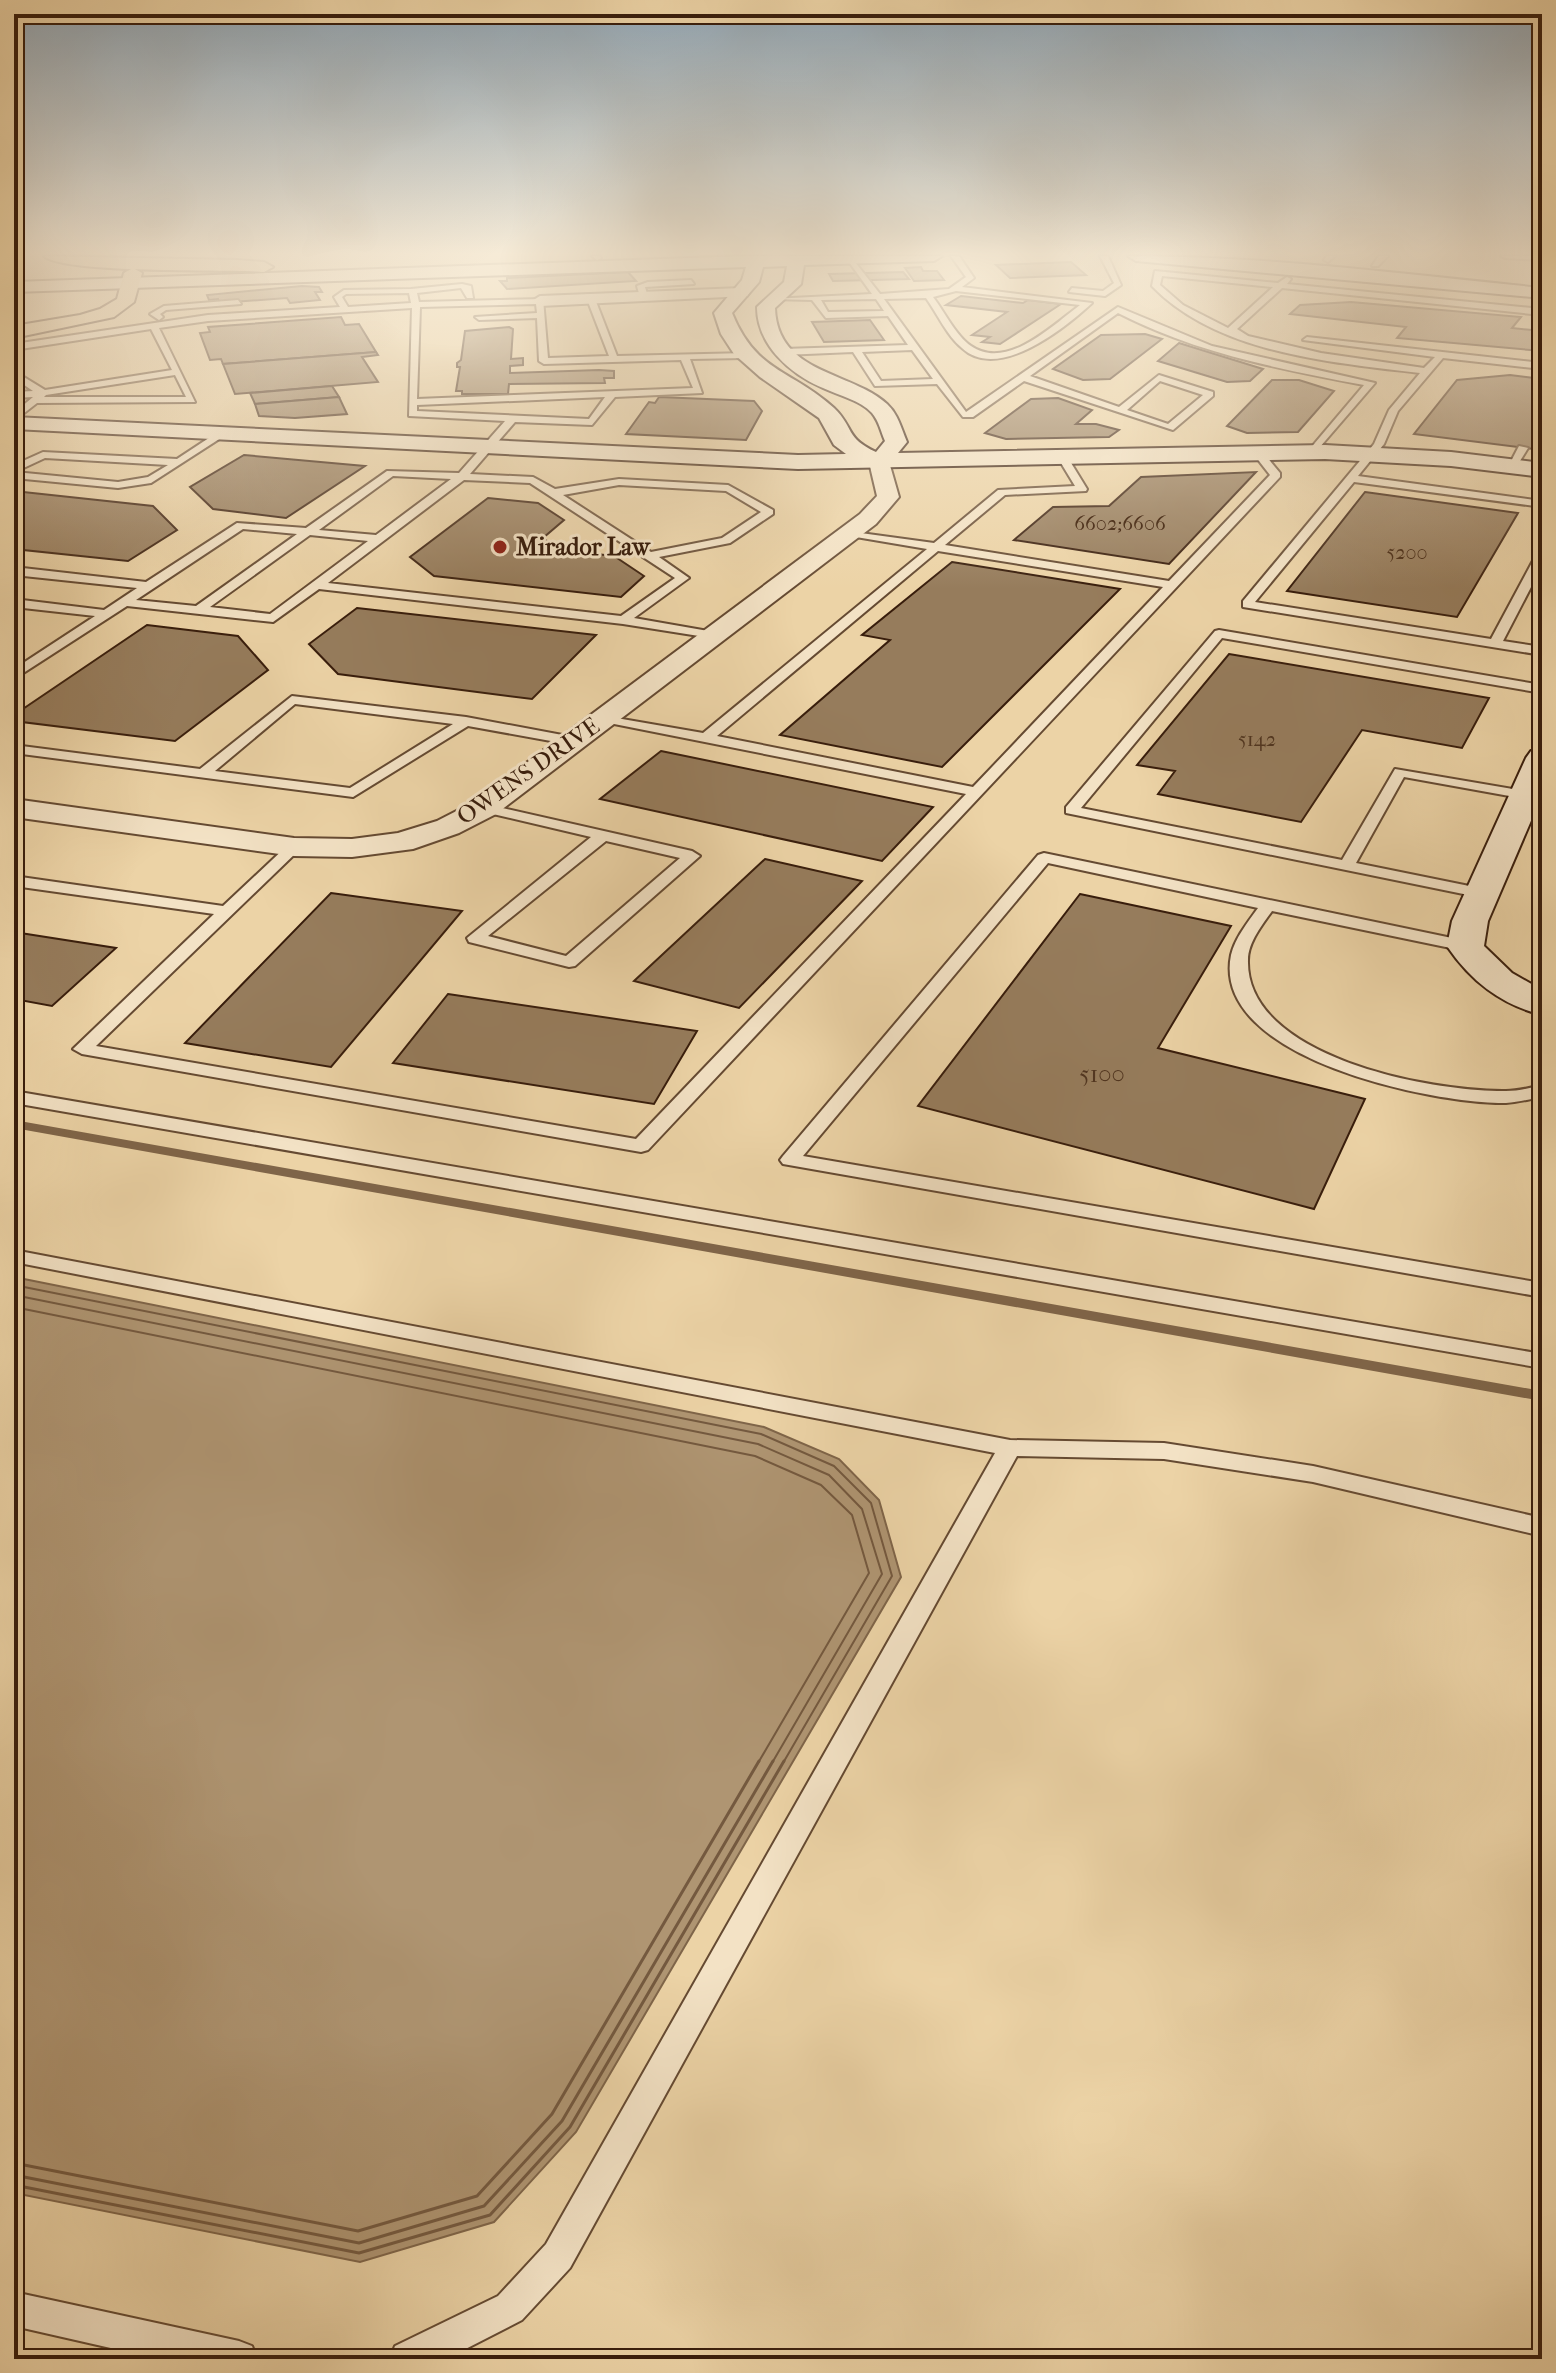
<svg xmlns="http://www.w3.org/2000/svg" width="1556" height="2373" font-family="'IM FELL French Canon',serif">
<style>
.water{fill:#af9572;stroke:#7f6549;stroke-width:2}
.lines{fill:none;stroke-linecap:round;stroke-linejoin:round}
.shore-far1{stroke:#74593f;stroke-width:2}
.shore{stroke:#74593f;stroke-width:3}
.stream{fill:#7f6549;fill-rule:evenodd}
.building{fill:#967c5c;stroke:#381d0c;stroke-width:2}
.lane-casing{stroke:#654a32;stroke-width:4}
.street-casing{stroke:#654a32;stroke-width:4}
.secondary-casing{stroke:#381d0c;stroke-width:4}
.highway-casing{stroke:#381d0c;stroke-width:4}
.lane{fill:#f3e2c5;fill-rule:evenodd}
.street{fill:#f3e2c5;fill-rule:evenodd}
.secondary{fill:#f3e2c5;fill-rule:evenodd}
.highway{fill:#ecd3a6;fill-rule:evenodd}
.poi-dot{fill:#8f2418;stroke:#f3e2c5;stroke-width:3}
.labels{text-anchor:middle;stroke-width:6;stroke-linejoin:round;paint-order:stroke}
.far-number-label{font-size:20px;fill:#503520}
.far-poi-label{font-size:24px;font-weight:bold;fill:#381d0c;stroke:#f3e2c5;text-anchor:start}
.far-street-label{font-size:24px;fill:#381d0c;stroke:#f3e2c5}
.number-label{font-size:24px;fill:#503520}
</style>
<rect width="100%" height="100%" fill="#ecd3a6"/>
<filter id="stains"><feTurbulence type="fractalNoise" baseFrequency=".0025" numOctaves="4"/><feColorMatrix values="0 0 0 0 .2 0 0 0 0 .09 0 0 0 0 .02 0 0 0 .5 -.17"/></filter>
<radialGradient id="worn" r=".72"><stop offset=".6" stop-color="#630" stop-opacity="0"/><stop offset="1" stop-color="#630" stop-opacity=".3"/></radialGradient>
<polygon class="water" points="14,1277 764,1427 839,1459 879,1500 901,1577 576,2132 494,2222 360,2262 14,2193"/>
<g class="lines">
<g class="shore-far1">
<polyline points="14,1285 761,1434 834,1466 871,1503 892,1576 783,1763"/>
<polyline points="14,1295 758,1444 829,1475 862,1509 882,1574 772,1763"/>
<polyline points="14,1307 755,1456 821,1485 852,1515 869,1573 758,1763"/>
</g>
<g class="shore">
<polyline points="14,2163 358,2231 477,2196 552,2114 759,1761"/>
<polyline points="14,2175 359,2243 484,2206 562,2121 773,1761"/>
<polyline points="14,2185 359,2253 490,2215 570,2127 784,1761"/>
</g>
<polygon class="stream" points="14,1120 1542,1391 1542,1401 14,1128"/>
</g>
<g class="building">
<polygon points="1071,262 1086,275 1010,278 996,265"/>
<polygon points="921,267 923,271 937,271 944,280 914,281 905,268"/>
<polygon points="628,272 636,281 507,289 500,281 507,281 507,278"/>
<polygon points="903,272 909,279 833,281 829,274"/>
<polygon points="302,286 319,287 322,292 315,292 320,300 290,303 287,298 219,303 218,299 209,300 207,295"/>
<polygon points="961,296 1023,303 1028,300 1061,304 1000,344 982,342 990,337 972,335 1007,312 946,305"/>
<polygon points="1351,302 1521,317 1512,328 1542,331 1542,351 1397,338 1406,327 1290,314 1300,305"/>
<polygon points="341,317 345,325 359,324 376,352 223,364 221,359 210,360 200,333 210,332 208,327"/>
<polygon points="870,320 884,340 824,342 812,322"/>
<polygon points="509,327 513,329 511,359 523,358 523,365 510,366 510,373 599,370 614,371 614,378 604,378 605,383 509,384 508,394 462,394 462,391 456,391 460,367 457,367 457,363 461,360 465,331"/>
<polygon points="1145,334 1162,339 1110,379 1083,380 1053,369 1101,335"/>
<polygon points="1179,343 1263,369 1250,381 1227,382 1158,361"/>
<polygon points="376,352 378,355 362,357 378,382 235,394 223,364"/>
<polygon points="1510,375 1542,379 1542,450 1414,434 1457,380"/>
<polygon points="1272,380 1299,380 1334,391 1298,432 1247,433 1227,426"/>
<polygon points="332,386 339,397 255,404 250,393"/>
<polygon points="339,397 347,414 295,418 259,416 255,404"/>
<polygon points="659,397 754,401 762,411 746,440 626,434 649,402 655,403"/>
<polygon points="1058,398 1092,410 1076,424 1096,424 1119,430 1109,437 1006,439 985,433 1031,399"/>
<polygon points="244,455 365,466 286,518 213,509 190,487"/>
<polygon points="1256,472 1169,564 1014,540 1053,507 1109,506 1141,477"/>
<polygon points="14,491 153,506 177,530 128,561 14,549"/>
<polygon points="1365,492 1518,513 1457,617 1287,591"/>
<polygon points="488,498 538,503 564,520 543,538 559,550 614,556 644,576 621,597 434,576 410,557"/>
<polygon points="952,562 1120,589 942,767 780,735 890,640 862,635"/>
<polygon points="357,608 596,635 532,699 338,674 309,644"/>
<polygon points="147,625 238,636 268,670 175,741 14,721 14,715"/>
<polygon points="1229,654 1489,698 1462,748 1362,730 1301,822 1158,794 1175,771 1137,765"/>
<polygon points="661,751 933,807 882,861 600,799"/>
<polygon points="765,859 862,881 739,1008 634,981"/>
<polygon points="331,893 462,911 331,1067 185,1043"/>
<polygon points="1080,894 1231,926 1158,1048 1365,1099 1314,1209 918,1106"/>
<polygon points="14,932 116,948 52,1006 14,999"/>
<polygon points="448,994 697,1031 654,1104 393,1063"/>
</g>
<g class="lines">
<defs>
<g id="lane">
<polygon points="592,256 600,256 601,258 597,260"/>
<path d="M 951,256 L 959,256 L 974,278 L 962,287 L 1092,303 C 1065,328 998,382 962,348 C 947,336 937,313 926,298 L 884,299 L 966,412 L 1118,307 L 1212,346 L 1375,383 L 1313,455 L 1309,454 L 1309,450 L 1364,385 C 1279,369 1196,353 1118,313 L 1030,376 L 1119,407 L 1159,375 L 1213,392 L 1213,396 L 1173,430 L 1024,381 L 973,417 L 963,417 L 937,384 L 875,386 L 853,352 L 783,355 L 779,352 L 783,349 L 908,345 L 888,316 L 826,318 L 812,300 L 771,299 L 872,294 L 847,259 L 851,257 L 880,294 L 949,289 L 966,277 ZM 956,291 L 1080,305 C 1053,325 1007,371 971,346 C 956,336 944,311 933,297 ZM 876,299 L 884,311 L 828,312 L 821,300 ZM 912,350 L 933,379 L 881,381 L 862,352 ZM 1160,381 L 1203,395 L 1168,424 L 1127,410 Z"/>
<polygon points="1100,256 1108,256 1121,285 1105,296 1069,292 1072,288 1103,291 1114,283"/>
<polygon points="1327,256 1335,256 1328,262 1324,260"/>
<polygon points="1379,256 1388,256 1378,266 1372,266"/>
<polygon points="1501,256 1542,256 1542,260 1505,258"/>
<path d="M 1155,271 L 1278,283 L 1287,277 L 1291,279 L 1287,284 L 1542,309 L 1542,315 L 1282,288 L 1237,329 L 1248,336 L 1321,353 L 1424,368 L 1435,357 L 1303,340 L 1307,337 L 1542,363 L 1542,369 L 1443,358 L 1398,411 L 1384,444 L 1358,476 L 1542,501 L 1542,507 L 1354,482 L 1255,602 L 1491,639 L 1536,555 L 1542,552 L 1542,566 L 1503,641 L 1542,647 L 1542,655 L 1243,607 L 1243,601 L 1374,444 L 1389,410 L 1420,373 C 1331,362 1218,354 1152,286 ZM 1162,276 L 1273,287 L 1228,328 L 1183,305 L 1160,285 Z"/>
<polygon points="691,280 694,284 645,287 648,297 644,299 640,297 637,286 648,282"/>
<path d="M 462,284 L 471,286 L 473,298 L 467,298 L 461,288 L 417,293 L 419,302 L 543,299 L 548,358 L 609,356 L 587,299 L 591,297 L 595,299 L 617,356 L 748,353 L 745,358 L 690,359 L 702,393 L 615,397 L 592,425 L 515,422 L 470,474 L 533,477 L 555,489 L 619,479 L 728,485 L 773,510 L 773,514 L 730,543 L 659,557 L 689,578 L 634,618 L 714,632 L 718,633 L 718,639 L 623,624 L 319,589 L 273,622 L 127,606 L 14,679 L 14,669 L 95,616 L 14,607 L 14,599 L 104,610 L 137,588 L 14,575 L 14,567 L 146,582 L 237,523 L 306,528 L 387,471 L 459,473 L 505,421 L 409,416 L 412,308 L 208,321 L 159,328 L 195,402 L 37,403 L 14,421 L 14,413 L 33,397 L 14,398 L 14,392 L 33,391 L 14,378 L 14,371 L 45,390 L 172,370 L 151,329 L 14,350 L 14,344 L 208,315 L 340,307 L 334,297 L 344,290 L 411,289 ZM 409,293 L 411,303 L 348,307 L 342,297 L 346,294 ZM 536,304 L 537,313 L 475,317 L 479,320 L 537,318 L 539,361 L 544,364 L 681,360 L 693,388 L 417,399 L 420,307 ZM 175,375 L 186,397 L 44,397 L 46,395 ZM 605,397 L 589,419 L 417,411 L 417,405 ZM 393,476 L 451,479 L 376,535 L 319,530 ZM 464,480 L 530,483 L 675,578 L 621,616 L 328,583 ZM 619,485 L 726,491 L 761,512 L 722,538 L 651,552 L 563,495 ZM 243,529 L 297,534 L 196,606 L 136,600 ZM 310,535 L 368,541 L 270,614 L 210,607 Z"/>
<polygon points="238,300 241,304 166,310 160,314 163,317 159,320 150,314 164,306"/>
<path d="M 218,432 L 227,434 L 151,483 L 118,488 L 14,478 L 14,465 L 43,452 L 177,459 ZM 45,458 L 168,465 L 148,477 L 118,482 L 15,472 Z"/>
<polygon points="1519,446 1528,448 1515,469 1507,469"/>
<path d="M 1253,450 L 1261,450 L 1280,473 L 1280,477 L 648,1150 L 641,1152 L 82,1054 L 73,1049 L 214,914 L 14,886 L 14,876 L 223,906 L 289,844 L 294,842 L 302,847 L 299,850 L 96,1046 L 636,1139 L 966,794 L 604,722 L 599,721 L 599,715 L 703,733 L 927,549 L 850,536 L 844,533 L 846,531 L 934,543 L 998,490 L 1075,486 L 1058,458 L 1063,455 L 1068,458 L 1087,489 L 1086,491 L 1005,495 L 945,545 L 1169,581 L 1270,475 L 1252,452 ZM 938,551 L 1163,587 L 973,787 L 717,736 Z"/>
<polygon points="1219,630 1542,685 1542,693 1222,638 1081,808 1342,860 1395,769 1531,792 1531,798 1526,799 1404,777 1356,863 1489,890 1489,896 1483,898 1066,813 1066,807 1215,631"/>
<path d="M 292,696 L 466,717 L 573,737 L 580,741 L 573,745 L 468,726 L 353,797 L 14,753 L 14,745 L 200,769 ZM 295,704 L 453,724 L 350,788 L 215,771 Z"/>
<path d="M 485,804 L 692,851 L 700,856 L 575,966 L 569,967 L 469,942 L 467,938 L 591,837 L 480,811 L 478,808 ZM 606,841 L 680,858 L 566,956 L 488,936 Z"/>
<path d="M 1044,853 L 1471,942 L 1473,946 L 1471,950 L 1465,951 L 1272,911 C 1263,924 1248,942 1248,960 C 1245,1057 1431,1092 1506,1091 C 1518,1091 1530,1088 1542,1085 L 1542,1097 C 1530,1099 1518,1102 1506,1103 C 1435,1104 1210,1059 1231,955 C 1235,938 1248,922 1258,908 L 1048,863 L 803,1156 L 1542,1283 L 1542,1297 L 783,1164 L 780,1160 L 783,1156 L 1038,855 Z"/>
<polygon points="14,1091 1542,1354 1542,1368 14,1103"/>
<polygon points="14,1250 1010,1440 1164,1443 1313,1466 1542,1518 1542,1536 1313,1482 1164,1459 1017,1456 570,2268 522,2320 446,2359 390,2359 395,2346 498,2296 546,2244 995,1453 14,1262"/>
<polygon points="14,2292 239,2341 252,2346 257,2359 159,2359 14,2326"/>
</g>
<g id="street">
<polygon points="741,288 749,293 747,296 540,306 532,301 540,296"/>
<polygon points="879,456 889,462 899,497 876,524 496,814 459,833 413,849 352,857 294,856 14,817 14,799 294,838 352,839 398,833 437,821 474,802 860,514 877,496 869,462"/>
</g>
<g id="secondary">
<path d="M 942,256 L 934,261 L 804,265 L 801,284 L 775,308 C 777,374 851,371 887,404 C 898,414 901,428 907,442 L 898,453 L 1325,445 L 1451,452 L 1542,463 L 1542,477 L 1451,466 L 1325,459 L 798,469 L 14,429 L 14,417 L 798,455 L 846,454 L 834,445 L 819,418 L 760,377 L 734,354 L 721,334 L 714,313 L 742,280 L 746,267 L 14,292 L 14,282 L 745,256 ZM 787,266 L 784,282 L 757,307 C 757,345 790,374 823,388 C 840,396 860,400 872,413 C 879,421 881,432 885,441 L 876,452 C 845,438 854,427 834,408 C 793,370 756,373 732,313 L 759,282 L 763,267 Z"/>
<path d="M 1128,256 C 1266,256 1404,274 1542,288 L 1542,298 L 1136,261 Z"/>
<path d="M 1542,749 L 1542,795 L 1488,921 L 1484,946 L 1512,973 L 1542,990 L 1542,1015 C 1500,1004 1471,981 1447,946 L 1452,921 L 1526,758 L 1531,751 Z"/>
</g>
<g id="highway">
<path d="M 44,256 L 238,260 L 264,262 L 273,267 L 264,272 C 226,269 64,274 44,256 Z"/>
<polygon points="133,268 142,273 134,302 114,317 14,338 14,326 80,315 100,309 117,299 124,273"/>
</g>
</defs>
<use href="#lane" class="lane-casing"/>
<use href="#street" class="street-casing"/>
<use href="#secondary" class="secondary-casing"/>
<use href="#highway" class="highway-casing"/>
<use href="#lane" class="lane"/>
<use href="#street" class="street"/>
<use href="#secondary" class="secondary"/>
<use href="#highway" class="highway"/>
</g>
<linearGradient id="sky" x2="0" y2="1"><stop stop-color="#91a8b9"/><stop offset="0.43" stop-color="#f6ebd7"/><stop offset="1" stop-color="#f6ebd7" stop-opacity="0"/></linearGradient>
<rect width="1556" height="589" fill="url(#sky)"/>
<circle class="poi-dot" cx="500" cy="547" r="8"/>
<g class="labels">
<g class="far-number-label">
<text x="1120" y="530">6602;6606</text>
<text x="1407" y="559">5200</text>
<text x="1257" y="746">5142</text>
</g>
<g class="far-poi-label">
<text x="516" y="555">Mirador Law</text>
</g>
<g class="far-street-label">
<text transform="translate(528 771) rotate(-35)" y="8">OWENS DRIVE</text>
</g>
<g class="number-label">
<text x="1102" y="1082">5100</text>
</g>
</g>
<rect width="1556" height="2373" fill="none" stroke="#ecd3a6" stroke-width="48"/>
<rect x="16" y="16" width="1524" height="2341" fill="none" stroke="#381d0c" stroke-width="4"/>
<rect x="24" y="24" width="1508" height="2325" fill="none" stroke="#381d0c" stroke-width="2"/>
<rect width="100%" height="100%" filter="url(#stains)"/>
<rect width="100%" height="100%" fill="url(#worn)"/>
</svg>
